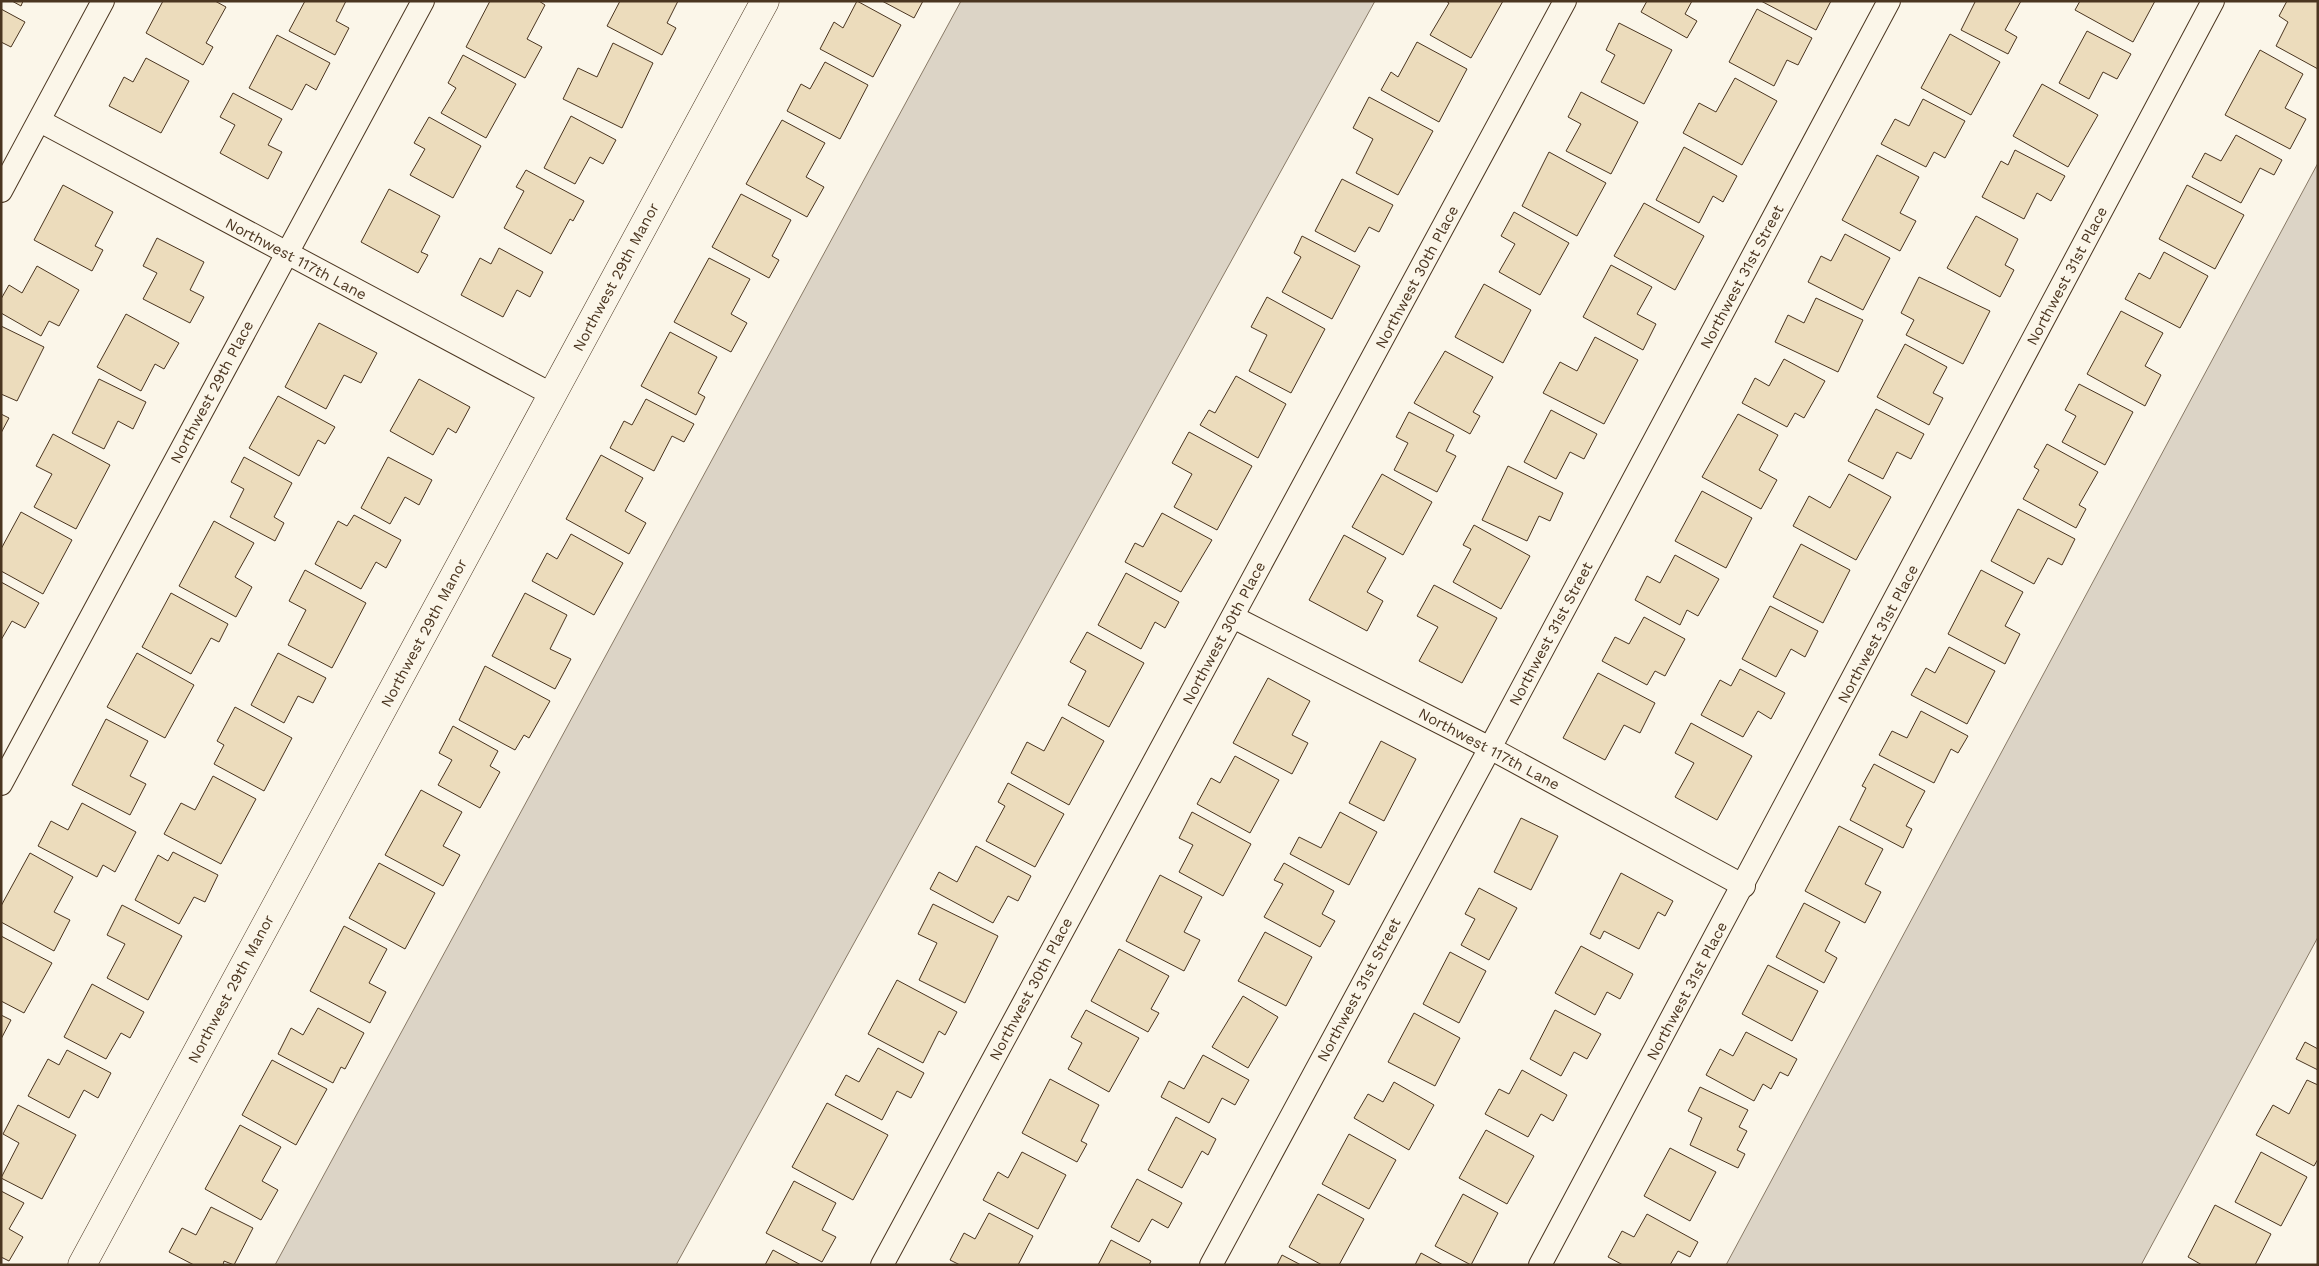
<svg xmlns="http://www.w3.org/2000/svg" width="2319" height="1266" font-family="'Work Sans',sans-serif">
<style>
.water{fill:#dcd4c6;stroke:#887966}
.building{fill:#ecdcbc;stroke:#4a3520}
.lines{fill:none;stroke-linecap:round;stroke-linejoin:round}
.street-casing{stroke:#4a3520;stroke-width:24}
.secondary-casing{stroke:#4a3520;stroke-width:29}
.street{stroke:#fbf6e9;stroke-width:22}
.secondary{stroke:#fbf6e9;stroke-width:28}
.labels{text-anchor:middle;stroke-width:4;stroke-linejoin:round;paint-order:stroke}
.street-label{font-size:15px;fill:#4a3520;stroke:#fbf6e9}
</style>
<rect width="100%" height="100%" fill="#fbf6e9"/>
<g class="water">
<polygon points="961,1 1375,1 676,1265 275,1265"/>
<polygon points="2318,163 2318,937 2141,1265 1726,1265"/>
</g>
<g class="building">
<polygon points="12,1 23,1 21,6"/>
<polygon points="163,1 215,1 226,7 206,43 213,47 203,65 146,33"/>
<polygon points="305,1 346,1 336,21 349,28 335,55 289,31"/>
<polygon points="490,1 539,1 545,5 527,39 542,47 525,78 466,47"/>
<polygon points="620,1 678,1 667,23 676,28 662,55 607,26"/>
<polygon points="857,1 901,25 873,77 820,49 834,22 843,28"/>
<polygon points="882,1 923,1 914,18"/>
<polygon points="1446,1 1503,1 1471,58 1430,35 1449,3"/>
<polygon points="1647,1 1692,1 1685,14 1697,21 1687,38 1641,12"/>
<polygon points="1761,1 1831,1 1816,30"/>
<polygon points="1973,1 2021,1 2005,30 2017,37 2008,54 1961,30 1975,2"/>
<polygon points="2080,1 2155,1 2133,42 2075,10"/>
<polygon points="2287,1 2318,1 2318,69 2276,46 2288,22 2279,16"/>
<polygon points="1,9 25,22 11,47 1,42"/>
<polygon points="1757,9 1812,38 1798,65 1787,60 1774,86 1729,62"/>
<polygon points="1619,23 1672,50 1644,104 1601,82 1615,55 1606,50"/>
<polygon points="2087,31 2131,54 2117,79 2103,72 2089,99 2059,83"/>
<polygon points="1950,34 2000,62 1971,115 1921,88"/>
<polygon points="277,35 330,63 316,90 306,84 292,110 249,88"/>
<polygon points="1417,42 1467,69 1439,122 1381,90 1391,72 1398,77"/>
<polygon points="613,43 653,63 622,128 563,99 578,68 597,77"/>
<polygon points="2260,50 2303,74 2285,108 2306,119 2290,149 2225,115"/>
<polygon points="463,55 516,84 486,138 441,113 456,88 448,83"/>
<polygon points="146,58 189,81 161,133 109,106 124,77 133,82"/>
<polygon points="825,62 868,85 840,139 787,111 801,84 810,89"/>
<polygon points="1735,78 1777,101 1742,165 1683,133 1699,103 1716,112"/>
<polygon points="2042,84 2098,115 2068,167 2013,136"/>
<polygon points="1581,92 1638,122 1611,174 1566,151 1581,124 1568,117"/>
<polygon points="233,93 282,119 268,145 282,152 268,179 220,153 235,125 220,117"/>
<polygon points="1369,97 1433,131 1398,195 1356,173 1373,139 1353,128"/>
<polygon points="1923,99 1965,121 1945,158 1934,152 1926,167 1881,144 1895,119 1909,126"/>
<polygon points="571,116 616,140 603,164 590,157 575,184 544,168"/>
<polygon points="429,117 481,146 453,198 410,175 425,149 414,143"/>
<polygon points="782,120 825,143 806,177 824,187 807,217 746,184"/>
<polygon points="2236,135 2282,160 2274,175 2260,168 2241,203 2192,177 2205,153 2221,161"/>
<polygon points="1684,147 1737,176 1723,202 1713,196 1699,223 1656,200"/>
<polygon points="2015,150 2065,176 2051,201 2037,193 2024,219 1982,197 2001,161 2008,165"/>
<polygon points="1549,152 1606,183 1577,236 1522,206"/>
<polygon points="1877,155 1919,177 1900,213 1916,221 1900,251 1842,220"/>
<polygon points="526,170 584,201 573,221 570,219 551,254 504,228 524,191 516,187"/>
<polygon points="1342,179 1393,205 1379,232 1369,227 1355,252 1315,231"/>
<polygon points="63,185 113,212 95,246 103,250 92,271 34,240"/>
<polygon points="2187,185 2244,215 2215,269 2159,239"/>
<polygon points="389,189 440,216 421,252 428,255 418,273 361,242"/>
<polygon points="741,194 791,220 772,256 779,260 769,278 712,247"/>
<polygon points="1644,203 1704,236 1675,290 1614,256"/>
<polygon points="1514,212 1569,243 1540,295 1499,272 1515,244 1501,236"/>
<polygon points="1976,216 2018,239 2005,265 2014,270 2000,297 1947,268"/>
<polygon points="1845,234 1890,258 1863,310 1808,282 1821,256 1831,261"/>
<polygon points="1302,236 1360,266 1332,319 1282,292 1301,257 1294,253"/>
<polygon points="157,238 204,262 190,290 204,297 190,323 143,299 157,273 143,266"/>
<polygon points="499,248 543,272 530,297 517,290 503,317 461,295 480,258 491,264"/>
<polygon points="2164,252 2208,276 2180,328 2125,299 2139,273 2150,279"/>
<polygon points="709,258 750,279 731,314 747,323 731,352 674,322"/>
<polygon points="1611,265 1652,287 1637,314 1656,324 1643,350 1583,317"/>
<polygon points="37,266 79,290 59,326 49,321 41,336 1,313 1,299 9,285 22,293"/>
<polygon points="1919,277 1990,311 1963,364 1906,335 1914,320 1901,313"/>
<polygon points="1484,284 1531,310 1503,363 1455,337"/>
<polygon points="1267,297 1325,329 1291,393 1249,371 1267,335 1251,327"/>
<polygon points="1816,298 1863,320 1838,372 1775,342 1788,315 1804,323"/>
<polygon points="2121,311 2163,333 2145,366 2161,375 2145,406 2087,374"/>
<polygon points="126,314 179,343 164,369 155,364 141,391 97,367"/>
<polygon points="319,323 377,353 361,383 344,375 326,409 285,387"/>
<polygon points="1,326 44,347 17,401 1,394"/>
<polygon points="670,332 717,357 698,393 705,397 696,415 641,386"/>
<polygon points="1595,337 1638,360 1604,424 1543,393 1560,362 1577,371"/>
<polygon points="1905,344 1947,367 1933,393 1943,398 1929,425 1877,397"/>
<polygon points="1445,351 1493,377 1473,412 1480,416 1470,434 1414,403"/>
<polygon points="1784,359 1825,381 1804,418 1795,413 1787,427 1742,403 1755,378 1769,386"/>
<polygon points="1236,376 1286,404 1258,458 1200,425 1209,410 1215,413"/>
<polygon points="99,379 146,402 133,429 118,421 104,449 72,433"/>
<polygon points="419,379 470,407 456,433 448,428 433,455 390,431"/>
<polygon points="2079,384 2133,412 2105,465 2062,442 2076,416 2065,410"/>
<polygon points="278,396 335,427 325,444 318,440 299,476 249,448"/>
<polygon points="646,399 694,424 684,442 672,436 654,471 610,448 624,421 632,425"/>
<polygon points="1876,409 1924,434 1911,459 1897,452 1883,479 1848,461"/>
<polygon points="1551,410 1597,434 1584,459 1570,452 1556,479 1524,462"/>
<polygon points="1409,412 1454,435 1446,451 1456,456 1437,492 1394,470 1408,443 1396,437"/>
<polygon points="1,414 9,418 1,433"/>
<polygon points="1738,414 1778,435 1759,470 1777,480 1761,509 1702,477"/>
<polygon points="1189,432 1252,466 1217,530 1174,507 1192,474 1172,463"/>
<polygon points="53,434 110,465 76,529 34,507 52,474 36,466"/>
<polygon points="2047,444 2098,472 2079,505 2086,509 2076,528 2023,499 2039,470 2034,467"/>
<polygon points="601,455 643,478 625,511 646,523 629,554 566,519"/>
<polygon points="244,457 292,483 274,517 284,523 275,541 230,517 244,489 231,482"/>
<polygon points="388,457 432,480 419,505 405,497 390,524 361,508"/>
<polygon points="1508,466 1563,493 1550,521 1539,516 1527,541 1482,520"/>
<polygon points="1382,474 1432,502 1403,555 1352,527"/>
<polygon points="1849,474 1891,497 1856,560 1793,526 1809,496 1830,508"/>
<polygon points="1702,491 1752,518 1726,568 1675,541"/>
<polygon points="2018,509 2075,539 2062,565 2048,558 2034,584 1991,561"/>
<polygon points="21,512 72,540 43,594 1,571 1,549"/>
<polygon points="1162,513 1212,540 1181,592 1125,562 1135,543 1143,547"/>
<polygon points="354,515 401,540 386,568 376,562 361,589 315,564 338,521 347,526"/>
<polygon points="214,521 254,543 235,577 252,587 236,617 179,586"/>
<polygon points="1474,525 1530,556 1501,609 1453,582 1471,549 1463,545"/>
<polygon points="571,534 623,563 594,615 532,581 547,553 557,559"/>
<polygon points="1344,535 1386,558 1367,592 1383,601 1367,631 1309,600"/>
<polygon points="1801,544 1850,570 1823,623 1773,597"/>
<polygon points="1675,555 1719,579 1698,616 1687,610 1680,625 1635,600 1647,576 1660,583"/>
<polygon points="305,570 366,603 332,668 288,645 306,610 289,601"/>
<polygon points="1981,570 2023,592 2005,626 2020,634 2005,664 1948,634"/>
<polygon points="1126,573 1179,602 1165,628 1155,622 1141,649 1098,625"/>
<polygon points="1,582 39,603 25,628 12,621 1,640"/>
<polygon points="1434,585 1497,618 1462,683 1419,661 1438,627 1417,616"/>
<polygon points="171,593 228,624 219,642 211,638 191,674 142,647"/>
<polygon points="525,593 567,615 550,649 571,659 555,689 492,656"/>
<polygon points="1770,606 1818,631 1805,657 1791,649 1776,677 1742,659"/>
<polygon points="1644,617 1685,639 1665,676 1655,671 1647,685 1602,661 1615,637 1629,644"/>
<polygon points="1087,632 1144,663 1109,727 1068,705 1086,671 1070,662"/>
<polygon points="1949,647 1995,671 1967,724 1911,695 1926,668 1935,673"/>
<polygon points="137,653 194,685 165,738 107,707"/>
<polygon points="278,653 326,678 313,703 298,696 284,723 251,705"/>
<polygon points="485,666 550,701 529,738 524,735 515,750 459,720"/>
<polygon points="1740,669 1785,693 1771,719 1758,711 1743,737 1701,715 1720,680 1731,686"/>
<polygon points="1598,673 1655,703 1640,733 1624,725 1605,760 1563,738"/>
<polygon points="1268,678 1310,701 1292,735 1308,743 1292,774 1233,743"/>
<polygon points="235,707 292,738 264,791 214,764 224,745 217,741"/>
<polygon points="1921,711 1968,736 1958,753 1951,749 1934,783 1879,755 1892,731 1907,738"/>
<polygon points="1062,717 1104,741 1069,805 1011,773 1027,742 1044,751"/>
<polygon points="106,719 148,741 130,776 146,784 130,815 72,785"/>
<polygon points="1691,723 1752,756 1717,820 1675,797 1694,763 1675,753"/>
<polygon points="453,726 498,751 490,766 500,772 480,808 438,785 452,760 439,753"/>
<polygon points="1381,741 1416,759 1384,821 1349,803"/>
<polygon points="1235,756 1279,780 1250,833 1197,804 1211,778 1220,783"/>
<polygon points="1874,764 1925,791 1906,826 1912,829 1903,848 1850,820 1866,788 1862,786"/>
<polygon points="213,776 256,799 221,864 164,834 181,803 195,810"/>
<polygon points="1008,783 1064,814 1035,867 986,841 1005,806 998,802"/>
<polygon points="421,790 462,812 443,846 460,855 443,886 385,855"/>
<polygon points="82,803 136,832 115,872 103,865 97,877 38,846 51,821 68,830"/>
<polygon points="1192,812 1251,844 1223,896 1179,872 1193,845 1179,838"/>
<polygon points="1340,812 1377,832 1349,885 1290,854 1299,837 1321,848"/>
<polygon points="1521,818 1558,836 1531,890 1494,872"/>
<polygon points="1839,826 1883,849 1865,884 1881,892 1865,923 1805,891"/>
<polygon points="976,846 1031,876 1018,901 1008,896 993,923 930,889 939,872 957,882"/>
<polygon points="173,852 218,875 205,902 194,897 179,924 135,900 158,855 168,861"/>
<polygon points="30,853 73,877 54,912 70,920 54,951 1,922 1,906"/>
<polygon points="379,863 435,893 405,949 349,918"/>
<polygon points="1284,863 1334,891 1322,914 1335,921 1320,947 1264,917 1283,884 1274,880"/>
<polygon points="1621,873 1673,901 1665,916 1658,912 1639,949 1604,931 1600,939 1590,934"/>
<polygon points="1160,875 1202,897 1184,932 1200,940 1184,971 1126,941"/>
<polygon points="1479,888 1517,908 1489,960 1461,945 1475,919 1465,914"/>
<polygon points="1804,903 1840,922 1825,951 1837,958 1824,983 1776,957"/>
<polygon points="933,904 998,936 965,1003 919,980 937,943 918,934"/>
<polygon points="122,905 182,936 148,1000 107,978 125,944 107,935"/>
<polygon points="344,926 387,949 369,983 386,992 370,1023 310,991"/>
<polygon points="1265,932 1312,957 1286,1006 1238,981"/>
<polygon points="1,936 52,963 24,1013 1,1001"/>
<polygon points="1581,946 1633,974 1620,999 1607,992 1595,1015 1555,993"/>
<polygon points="1119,949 1169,976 1151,1009 1159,1013 1148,1032 1091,1001"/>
<polygon points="1450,952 1486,971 1459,1023 1423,1004"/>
<polygon points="1768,965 1818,991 1792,1041 1742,1014"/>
<polygon points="897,980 957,1012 945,1035 939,1031 923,1063 868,1034"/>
<polygon points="92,984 144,1012 130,1038 121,1033 106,1059 64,1037"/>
<polygon points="1243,996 1278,1017 1248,1068 1212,1047"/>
<polygon points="318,1008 364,1033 345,1069 341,1067 333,1083 278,1054 291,1028 303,1035"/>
<polygon points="1086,1010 1139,1038 1109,1092 1068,1069 1082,1043 1071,1037"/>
<polygon points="1555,1010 1601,1034 1587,1059 1574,1052 1561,1076 1530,1059"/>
<polygon points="1414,1013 1460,1038 1435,1086 1388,1062"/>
<polygon points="1,1015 11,1020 1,1039"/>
<polygon points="1746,1032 1797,1059 1788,1076 1780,1072 1771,1089 1763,1084 1754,1101 1706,1075 1720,1049 1733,1056"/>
<polygon points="2305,1042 2318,1049 2318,1070 2296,1059"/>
<polygon points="878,1048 924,1073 911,1098 897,1091 882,1120 835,1095 846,1075 859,1082"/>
<polygon points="67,1050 111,1073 98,1098 84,1090 69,1118 28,1096 48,1059 59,1065"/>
<polygon points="1203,1055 1249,1080 1235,1105 1222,1098 1209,1123 1161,1097 1169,1081 1184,1089"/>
<polygon points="272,1060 327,1089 296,1145 242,1115"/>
<polygon points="1522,1070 1567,1095 1553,1121 1541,1114 1528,1137 1485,1114 1499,1089 1509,1094"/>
<polygon points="1050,1079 1099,1105 1081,1141 1087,1144 1077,1162 1022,1133"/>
<polygon points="2307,1080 2318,1085 2318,1159 2314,1166 2256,1135 2273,1105 2289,1114"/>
<polygon points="1394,1082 1434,1105 1409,1150 1354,1118 1368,1094 1383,1102"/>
<polygon points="1700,1087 1748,1110 1739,1127 1747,1131 1737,1150 1745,1154 1738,1168 1690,1145 1702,1118 1688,1111"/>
<polygon points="827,1103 888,1135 853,1200 792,1167"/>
<polygon points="18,1105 76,1135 42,1199 1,1178 19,1143 3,1134"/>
<polygon points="1176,1117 1216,1139 1208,1155 1202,1151 1182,1188 1148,1170"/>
<polygon points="240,1125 281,1147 262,1181 278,1190 261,1220 205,1189"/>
<polygon points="1486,1130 1534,1156 1507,1204 1459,1178"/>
<polygon points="1349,1134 1396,1160 1369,1209 1322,1184"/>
<polygon points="1670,1148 1716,1172 1690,1221 1644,1196"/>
<polygon points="1022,1152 1066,1175 1038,1229 983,1200 998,1172 1008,1178"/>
<polygon points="2261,1152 2307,1177 2281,1226 2235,1202"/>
<polygon points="1137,1179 1182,1203 1168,1228 1152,1219 1139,1242 1111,1227"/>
<polygon points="794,1181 836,1203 822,1230 836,1237 822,1262 766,1233"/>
<polygon points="1,1191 24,1203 9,1229 23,1237 9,1261 1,1257"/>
<polygon points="1318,1194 1364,1219 1339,1265 1322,1265 1289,1247"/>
<polygon points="1463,1194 1498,1213 1471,1265 1435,1246"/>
<polygon points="2215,1205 2271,1234 2255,1265 2202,1265 2188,1257"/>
<polygon points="211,1207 253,1228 234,1265 224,1261 223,1265 194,1265 169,1252 182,1228 196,1235"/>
<polygon points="989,1213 1033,1236 1018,1265 960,1265 950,1260 964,1233 975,1239"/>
<polygon points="1647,1214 1698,1242 1690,1257 1678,1251 1670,1265 1623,1265 1608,1257 1622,1231 1634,1237"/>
<polygon points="1111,1240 1151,1261 1149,1265 1098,1265"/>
<polygon points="773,1250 801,1265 765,1265"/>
<polygon points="1421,1253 1443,1265 1415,1265"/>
<polygon points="1282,1255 1301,1265 1277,1265"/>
</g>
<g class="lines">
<defs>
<g id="street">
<polyline points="40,121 553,395"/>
<polyline points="1,191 103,1"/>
<polyline points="1233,617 1490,748 1744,886"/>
<polyline points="1,784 423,1"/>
<polyline points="882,1265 1565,1"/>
<polyline points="1211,1265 1490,748 1889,1"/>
<polyline points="1540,1265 2213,1"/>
</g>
<polyline id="secondary" points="82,1265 765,1"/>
</defs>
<use href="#street" class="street-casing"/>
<use href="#secondary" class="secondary-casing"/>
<use href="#street" class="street"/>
<use href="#secondary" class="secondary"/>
</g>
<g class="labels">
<g class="street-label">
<text transform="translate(296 259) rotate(28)" y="5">Northwest 117th Lane</text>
<text transform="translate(2067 276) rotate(-62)" y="5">Northwest 31st Place</text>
<text transform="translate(616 277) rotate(-62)" y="5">Northwest 29th Manor</text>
<text transform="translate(1417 277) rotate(-62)" y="5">Northwest 30th Place</text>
<text transform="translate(1742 277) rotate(-62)" y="5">Northwest 31st Street</text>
<text transform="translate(212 392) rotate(-62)" y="5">Northwest 29th Place</text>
<text transform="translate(424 633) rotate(-62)" y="5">Northwest 29th Manor</text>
<text transform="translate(1224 633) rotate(-62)" y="5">Northwest 30th Place</text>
<text transform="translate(1551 634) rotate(-62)" y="5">Northwest 31st Street</text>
<text transform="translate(1878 634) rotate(-62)" y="5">Northwest 31st Place</text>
<text transform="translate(1489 749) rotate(28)" y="5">Northwest 117th Lane</text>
<text transform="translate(231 989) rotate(-62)" y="5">Northwest 29th Manor</text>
<text transform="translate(1031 989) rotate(-62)" y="5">Northwest 30th Place</text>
<text transform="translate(1359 990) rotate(-62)" y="5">Northwest 31st Street</text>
<text transform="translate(1687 991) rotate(-62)" y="5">Northwest 31st Place</text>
</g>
</g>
<rect width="2319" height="1266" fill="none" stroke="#4a3520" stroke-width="5"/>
</svg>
